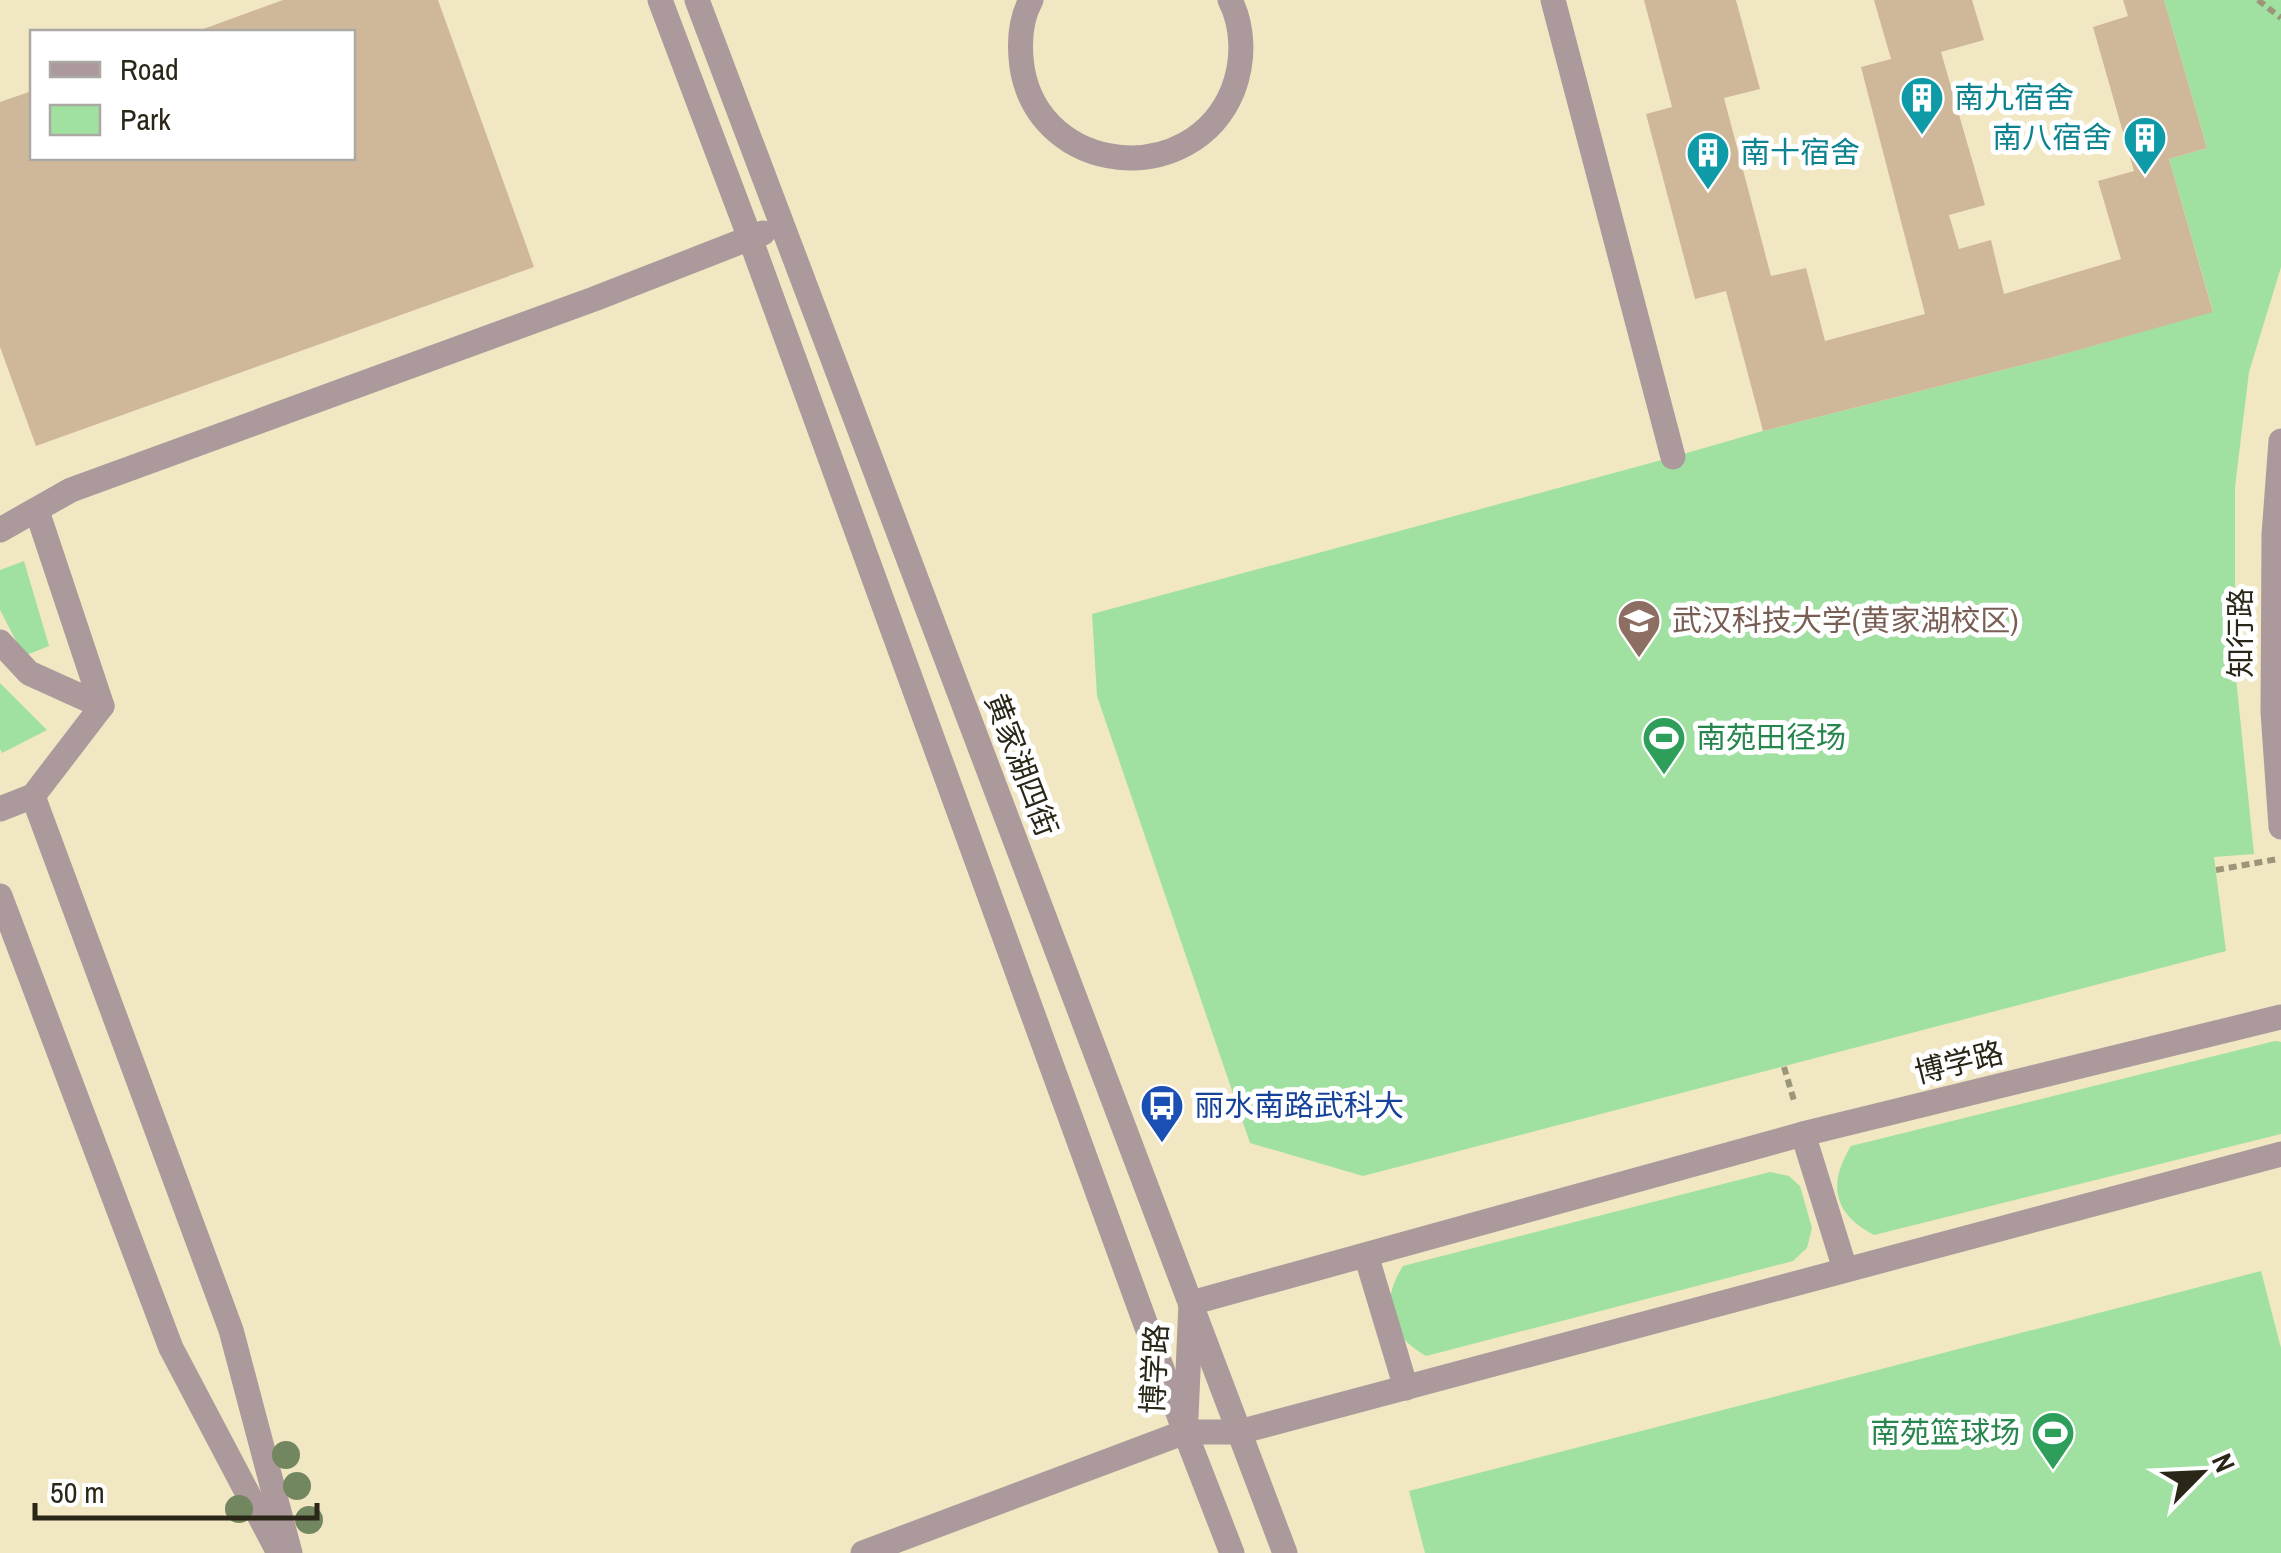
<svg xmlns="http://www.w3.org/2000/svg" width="2281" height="1553" font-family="'Archivo Narrow','Noto Sans SC',sans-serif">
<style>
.green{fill:#a0e1a1}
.building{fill:#cfb89a}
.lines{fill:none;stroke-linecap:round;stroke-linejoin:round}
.path{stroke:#9c957a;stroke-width:6;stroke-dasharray:8 5;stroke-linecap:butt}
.minor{stroke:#ac999c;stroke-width:25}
.tree{fill:#728760}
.labels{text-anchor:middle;stroke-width:10;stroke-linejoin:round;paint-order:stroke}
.culture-label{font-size:30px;fill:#0d838f;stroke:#fff;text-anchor:start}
.education-label{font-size:30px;fill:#785e54;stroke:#fff;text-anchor:start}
.street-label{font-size:30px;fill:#2a2719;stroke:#fff}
.leisure-label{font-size:30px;fill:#27864d;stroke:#fff;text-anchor:start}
.transit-label{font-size:30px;fill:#164399;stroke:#fff;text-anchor:start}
</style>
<rect width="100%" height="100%" fill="#f1e7c3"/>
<g class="green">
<polygon points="2164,0 2281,0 2281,267 2249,372 2235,487 2235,668 2254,854 2214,857 2226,951 1363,1176 1250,1143 1097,696 1092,614 1673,457 1763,431 2054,357 2213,311 2169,159 2207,148"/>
<polygon points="24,561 49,646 24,656 0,610 0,570"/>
<polygon points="0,683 47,730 2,753 0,749"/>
<path d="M 2275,1041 L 2281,1042 L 2281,1134 L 1874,1235 C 1834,1214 1827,1185 1851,1146 Z"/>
<path d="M 1770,1172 L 1789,1176 L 1800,1186 L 1812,1228 L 1807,1248 L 1793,1261 L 1426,1356 C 1387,1333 1379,1305 1403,1266 Z"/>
<polygon points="2261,1271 2281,1348 2281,1553 1425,1553 1409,1491"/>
</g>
<g class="building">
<polygon points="283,0 438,0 534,267 36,446 0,347 0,102 32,91 32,158 352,158 352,32 195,32"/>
<polygon points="1644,0 1736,0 1760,89 1724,98 1771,276 1806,268 1825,341 1925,314 1861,67 1891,59 1874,0 1972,0 1984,40 1941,52 1985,205 1949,215 1959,249 1991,240 2004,294 2121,259 2098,181 2134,171 2093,27 2128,16 2123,0 2164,0 2207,148 2169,159 2213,312 2054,357 1763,431 1726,291 1695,299 1646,114 1672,107"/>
</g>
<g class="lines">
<g class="path">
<polyline points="2258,0 2281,18"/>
<polyline points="2216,870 2278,859"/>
<polyline points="1784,1067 1795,1104"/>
</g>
<g class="minor">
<polyline points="660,0 750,238 1185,1432 1232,1553"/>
<polyline points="697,0 1285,1553"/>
<path d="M 1031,0 C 1020,20 1019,45 1022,67 C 1039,176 1192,191 1233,90 C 1244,61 1244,28 1230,0"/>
<polyline points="1553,0 1673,457"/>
<polyline points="2281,441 2274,535 2273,712 2281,827"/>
<polyline points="0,530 71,490 594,299 763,233"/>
<polyline points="0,642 29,673 102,706"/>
<polyline points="33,796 231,1330 290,1553"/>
<polyline points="0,809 33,796 102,706 37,511"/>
<polyline points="0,896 171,1348 279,1553"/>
<polyline points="1803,1134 1845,1269"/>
<polyline points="1366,1255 1406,1388"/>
<polyline points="1186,1417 1191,1303 1803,1134 2281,1017"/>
<polyline points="863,1553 1185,1432 1239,1432 2281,1154"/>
</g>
</g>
<g class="tree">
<circle cx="286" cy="1455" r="14"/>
<circle cx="297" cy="1486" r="14"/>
<circle cx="239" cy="1509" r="14"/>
<circle cx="309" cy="1520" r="14"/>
</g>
<defs>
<symbol id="building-pin" viewBox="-11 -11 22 30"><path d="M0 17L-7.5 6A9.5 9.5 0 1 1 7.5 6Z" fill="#0f9aa8" stroke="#fff"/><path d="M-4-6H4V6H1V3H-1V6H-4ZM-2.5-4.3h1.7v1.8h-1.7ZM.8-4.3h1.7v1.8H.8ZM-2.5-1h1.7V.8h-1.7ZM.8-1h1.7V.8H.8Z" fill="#fff"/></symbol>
<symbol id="university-pin" viewBox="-11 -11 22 30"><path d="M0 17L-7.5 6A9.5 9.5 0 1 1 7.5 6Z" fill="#8d6e63" stroke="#fff"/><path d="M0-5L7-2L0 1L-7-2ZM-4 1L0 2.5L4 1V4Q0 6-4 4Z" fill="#fff"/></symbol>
<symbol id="stadium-pin" viewBox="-11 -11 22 30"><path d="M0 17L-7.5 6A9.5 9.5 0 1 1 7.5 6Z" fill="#2e9e5b" stroke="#fff"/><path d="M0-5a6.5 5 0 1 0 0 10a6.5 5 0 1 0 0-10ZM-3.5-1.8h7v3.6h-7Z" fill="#fff"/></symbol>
<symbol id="bus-pin" viewBox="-11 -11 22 30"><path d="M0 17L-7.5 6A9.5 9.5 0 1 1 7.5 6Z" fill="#1a4fb4" stroke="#fff"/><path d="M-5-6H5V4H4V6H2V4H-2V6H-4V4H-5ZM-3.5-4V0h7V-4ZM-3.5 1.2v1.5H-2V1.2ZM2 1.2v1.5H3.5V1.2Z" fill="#fff"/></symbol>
</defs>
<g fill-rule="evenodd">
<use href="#building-pin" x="1897" y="73" width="50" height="68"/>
<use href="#building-pin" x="2120" y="113" width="50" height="68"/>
<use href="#building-pin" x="1683" y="128" width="50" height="68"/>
<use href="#university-pin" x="1614" y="596" width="50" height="68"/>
<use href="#stadium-pin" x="1639" y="713" width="50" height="68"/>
<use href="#bus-pin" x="1137" y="1081" width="50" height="68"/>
<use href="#stadium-pin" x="2028" y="1408" width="50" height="68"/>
</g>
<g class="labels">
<g class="culture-label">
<text x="1954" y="108">南九宿舍</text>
<text x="2112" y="148" text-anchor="end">南八宿舍</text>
<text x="1740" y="163">南十宿舍</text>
</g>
<g class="education-label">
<text x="1672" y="631">武汉科技大学(黄家湖校区)</text>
</g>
<g class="street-label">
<text transform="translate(2241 633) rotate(-90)" y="10">知行路</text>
<text transform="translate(1021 765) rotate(69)" y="10">黄家湖四街</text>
<text transform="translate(1959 1063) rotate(-14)" y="10">博学路</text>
<text transform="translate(1155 1369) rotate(-87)" y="10">博学路</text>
</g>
<g class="leisure-label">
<text x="1696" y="748">南苑田径场</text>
<text x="2020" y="1443" text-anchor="end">南苑篮球场</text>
</g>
<g class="transit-label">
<text x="1194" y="1116">丽水南路武科大</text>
</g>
</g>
<rect x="30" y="30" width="325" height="130" fill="#ffffff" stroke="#aaa9a3" stroke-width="2.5"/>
<rect x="50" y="62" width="50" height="15" fill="#ac999c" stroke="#aaa9a3" stroke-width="2.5"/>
<text x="120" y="80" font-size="30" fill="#2a2719">Road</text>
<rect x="50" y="105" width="50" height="30" fill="#a0e1a1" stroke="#aaa9a3" stroke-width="2.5"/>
<text x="120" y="130" font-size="30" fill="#2a2719">Park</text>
<g transform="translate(2201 1473) rotate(66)" stroke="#ffffff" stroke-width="8" paint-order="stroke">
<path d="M0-8L18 38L0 25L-18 38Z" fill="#2a2719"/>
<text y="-15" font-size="28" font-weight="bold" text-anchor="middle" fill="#2a2719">N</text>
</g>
<path d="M35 1503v15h282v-15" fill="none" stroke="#2a2719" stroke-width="5"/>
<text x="50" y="1503" font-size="30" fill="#2a2719" stroke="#ffffff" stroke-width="8" paint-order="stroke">50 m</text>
</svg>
